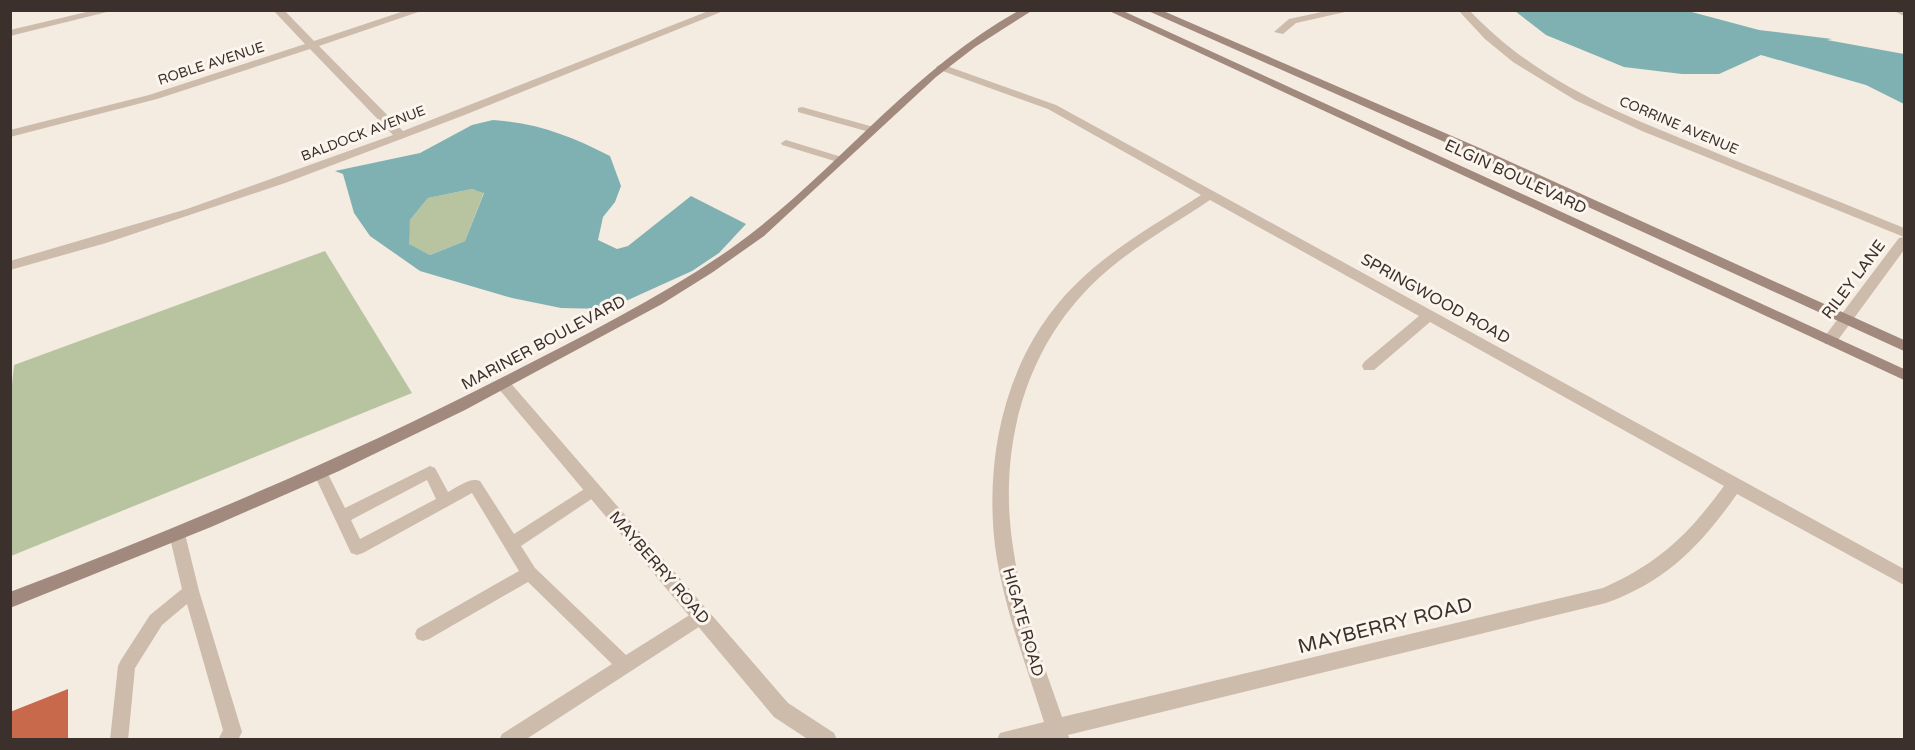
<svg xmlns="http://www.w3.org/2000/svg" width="1915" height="750" font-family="'Varela Round',sans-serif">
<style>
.green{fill:#b8c4a0}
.water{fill:#7fb0b2;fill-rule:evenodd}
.building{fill:#c8694b}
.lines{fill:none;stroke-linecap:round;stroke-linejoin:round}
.service{fill:#cdbbac;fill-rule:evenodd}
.minor{fill:#cdbbac;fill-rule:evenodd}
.secondary{fill:#a18a7d;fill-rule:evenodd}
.labels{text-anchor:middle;stroke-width:6;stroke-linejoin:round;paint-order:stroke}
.far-street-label{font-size:14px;fill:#3b302b;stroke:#fbf5ee}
.street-label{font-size:16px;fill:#3b302b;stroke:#fbf5ee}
.near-street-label{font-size:20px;fill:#3b302b;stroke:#fbf5ee}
</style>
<rect width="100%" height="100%" fill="#f4ebe1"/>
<g class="green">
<polygon points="472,189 484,192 465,241 430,255 408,244 410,220 428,198"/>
<polygon points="325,251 412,393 11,556 10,403 14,365"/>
</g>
<g class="water">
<polygon points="1515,11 1688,11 1759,30 1832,39 1827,40 1904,54 1904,104 1866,85 1761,55 1719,74 1682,74 1624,67 1546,35"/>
<path d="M 493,120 C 538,123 571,136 610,156 L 621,186 L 615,202 L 603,217 L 598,240 L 617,249 L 628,246 L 691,196 L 746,224 L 719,253 L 692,271 L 628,300 L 607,309 L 561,308 L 512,298 L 420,271 L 370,236 L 354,213 L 343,174 L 335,171 L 420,153 L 472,125 ZM 472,189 L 484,193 L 465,241 L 430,255 L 409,244 L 410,220 L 428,198 Z"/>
</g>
<polygon class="building" points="68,689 68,740 10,740 10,712"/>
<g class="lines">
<g class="service">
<polygon points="802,107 877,128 878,130 873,133 798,112 798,108"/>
<polygon points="786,140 845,158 846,160 841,163 782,145 781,143"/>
<path d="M 320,466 L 325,468 L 345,508 L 430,466 L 435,468 L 448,492 C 458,487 470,477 480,481 L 514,534 L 589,486 L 594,484 L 599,486 L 601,490 L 599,494 L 521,546 L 535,568 L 626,655 L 696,611 L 702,609 L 708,611 L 710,616 L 708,621 L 525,740 L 499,740 L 502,734 L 612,664 L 528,582 L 429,639 L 423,641 L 417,639 L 415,634 L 417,629 L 519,571 L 472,493 L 363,553 L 357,555 L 351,553 L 313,472 L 315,468 ZM 427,480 L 436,499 L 360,539 L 351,520 Z"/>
<polygon points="177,528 182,529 185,534 199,591 242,732 238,740 218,740 223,730 187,604 162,625 135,668 128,740 110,740 118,666 121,660 150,615 182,589 169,534 172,529"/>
</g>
<g class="minor">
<polygon points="95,10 115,10 10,36 10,30"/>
<polygon points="273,10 284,10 314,41 407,10 424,10 319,46 403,131 711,10 726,10 462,116 285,183 106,243 10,270 10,261 187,209 393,135 310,49 157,99 10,137 10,130 149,95 305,44"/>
<polygon points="1331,10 1354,10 1296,23 1283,34 1274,32 1289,19"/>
<path d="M 1458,10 L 1469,10 C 1540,85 1626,116 1719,154 C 1781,179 1843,203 1904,228 L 1904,250 L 1835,344 L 1825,344 L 1823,340 L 1825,336 L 1899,238 L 1904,237 L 1642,131 L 1575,100 L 1513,62 L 1485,39 Z"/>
<polygon points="1892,10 1904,10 1904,16"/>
<path d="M 941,64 L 1056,105 L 1904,569 L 1904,585 L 1737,494 C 1701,545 1667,581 1606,603 L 1068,735 L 1070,740 L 997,740 L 1000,733 L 1044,722 C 1026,664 1003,606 995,546 C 984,453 1007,352 1075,285 C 1112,248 1158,223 1201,195 L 1048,109 L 937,69 L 936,67 ZM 1210,200 L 1419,316 L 1364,362 L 1362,366 L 1364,370 L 1374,370 L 1430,322 L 1724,486 C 1688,535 1659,563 1603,588 L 1062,717 C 1043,662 1021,606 1013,547 C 999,457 1020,362 1083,294 C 1118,255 1167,229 1210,200 Z"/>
<polygon points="503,379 508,380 788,703 834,733 837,740 809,740 774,717 498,388 495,384 498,380"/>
</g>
<g class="secondary">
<path d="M 1020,10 L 1033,10 L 975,47 L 936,77 L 764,236 L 713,272 L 662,304 L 465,410 L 339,471 L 211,527 L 10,608 L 10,592 C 178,528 343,459 503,377 C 579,338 658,299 729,250 C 833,177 905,74 1020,10 Z"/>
<polygon points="1107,10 1121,10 1904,369 1904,380"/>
<polygon points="1146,10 1161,10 1482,149 1904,340 1904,351 1474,155"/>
</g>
</g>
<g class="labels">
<g class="far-street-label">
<text transform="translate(211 63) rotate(-18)" y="5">ROBLE AVENUE</text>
<text transform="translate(1679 125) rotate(23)" y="5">CORRINE AVENUE</text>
<text transform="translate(363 133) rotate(-21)" y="5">BALDOCK AVENUE</text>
</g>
<g class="street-label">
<text transform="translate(1516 176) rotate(25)" y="6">ELGIN BOULEVARD</text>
<text transform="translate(1853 279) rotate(-53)" y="6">RILEY LANE</text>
<text transform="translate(1436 298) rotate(29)" y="6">SPRINGWOOD ROAD</text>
<text transform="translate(543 342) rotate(-28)" y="6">MARINER BOULEVARD</text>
<text transform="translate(660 567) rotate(49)" y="6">MAYBERRY ROAD</text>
<text transform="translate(1024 622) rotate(74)" y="6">HIGATE ROAD</text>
</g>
<g class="near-street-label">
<text transform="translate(1385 625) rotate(-14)" y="7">MAYBERRY ROAD</text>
</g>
</g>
<rect width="1915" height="750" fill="none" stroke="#3b302b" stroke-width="24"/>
</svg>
